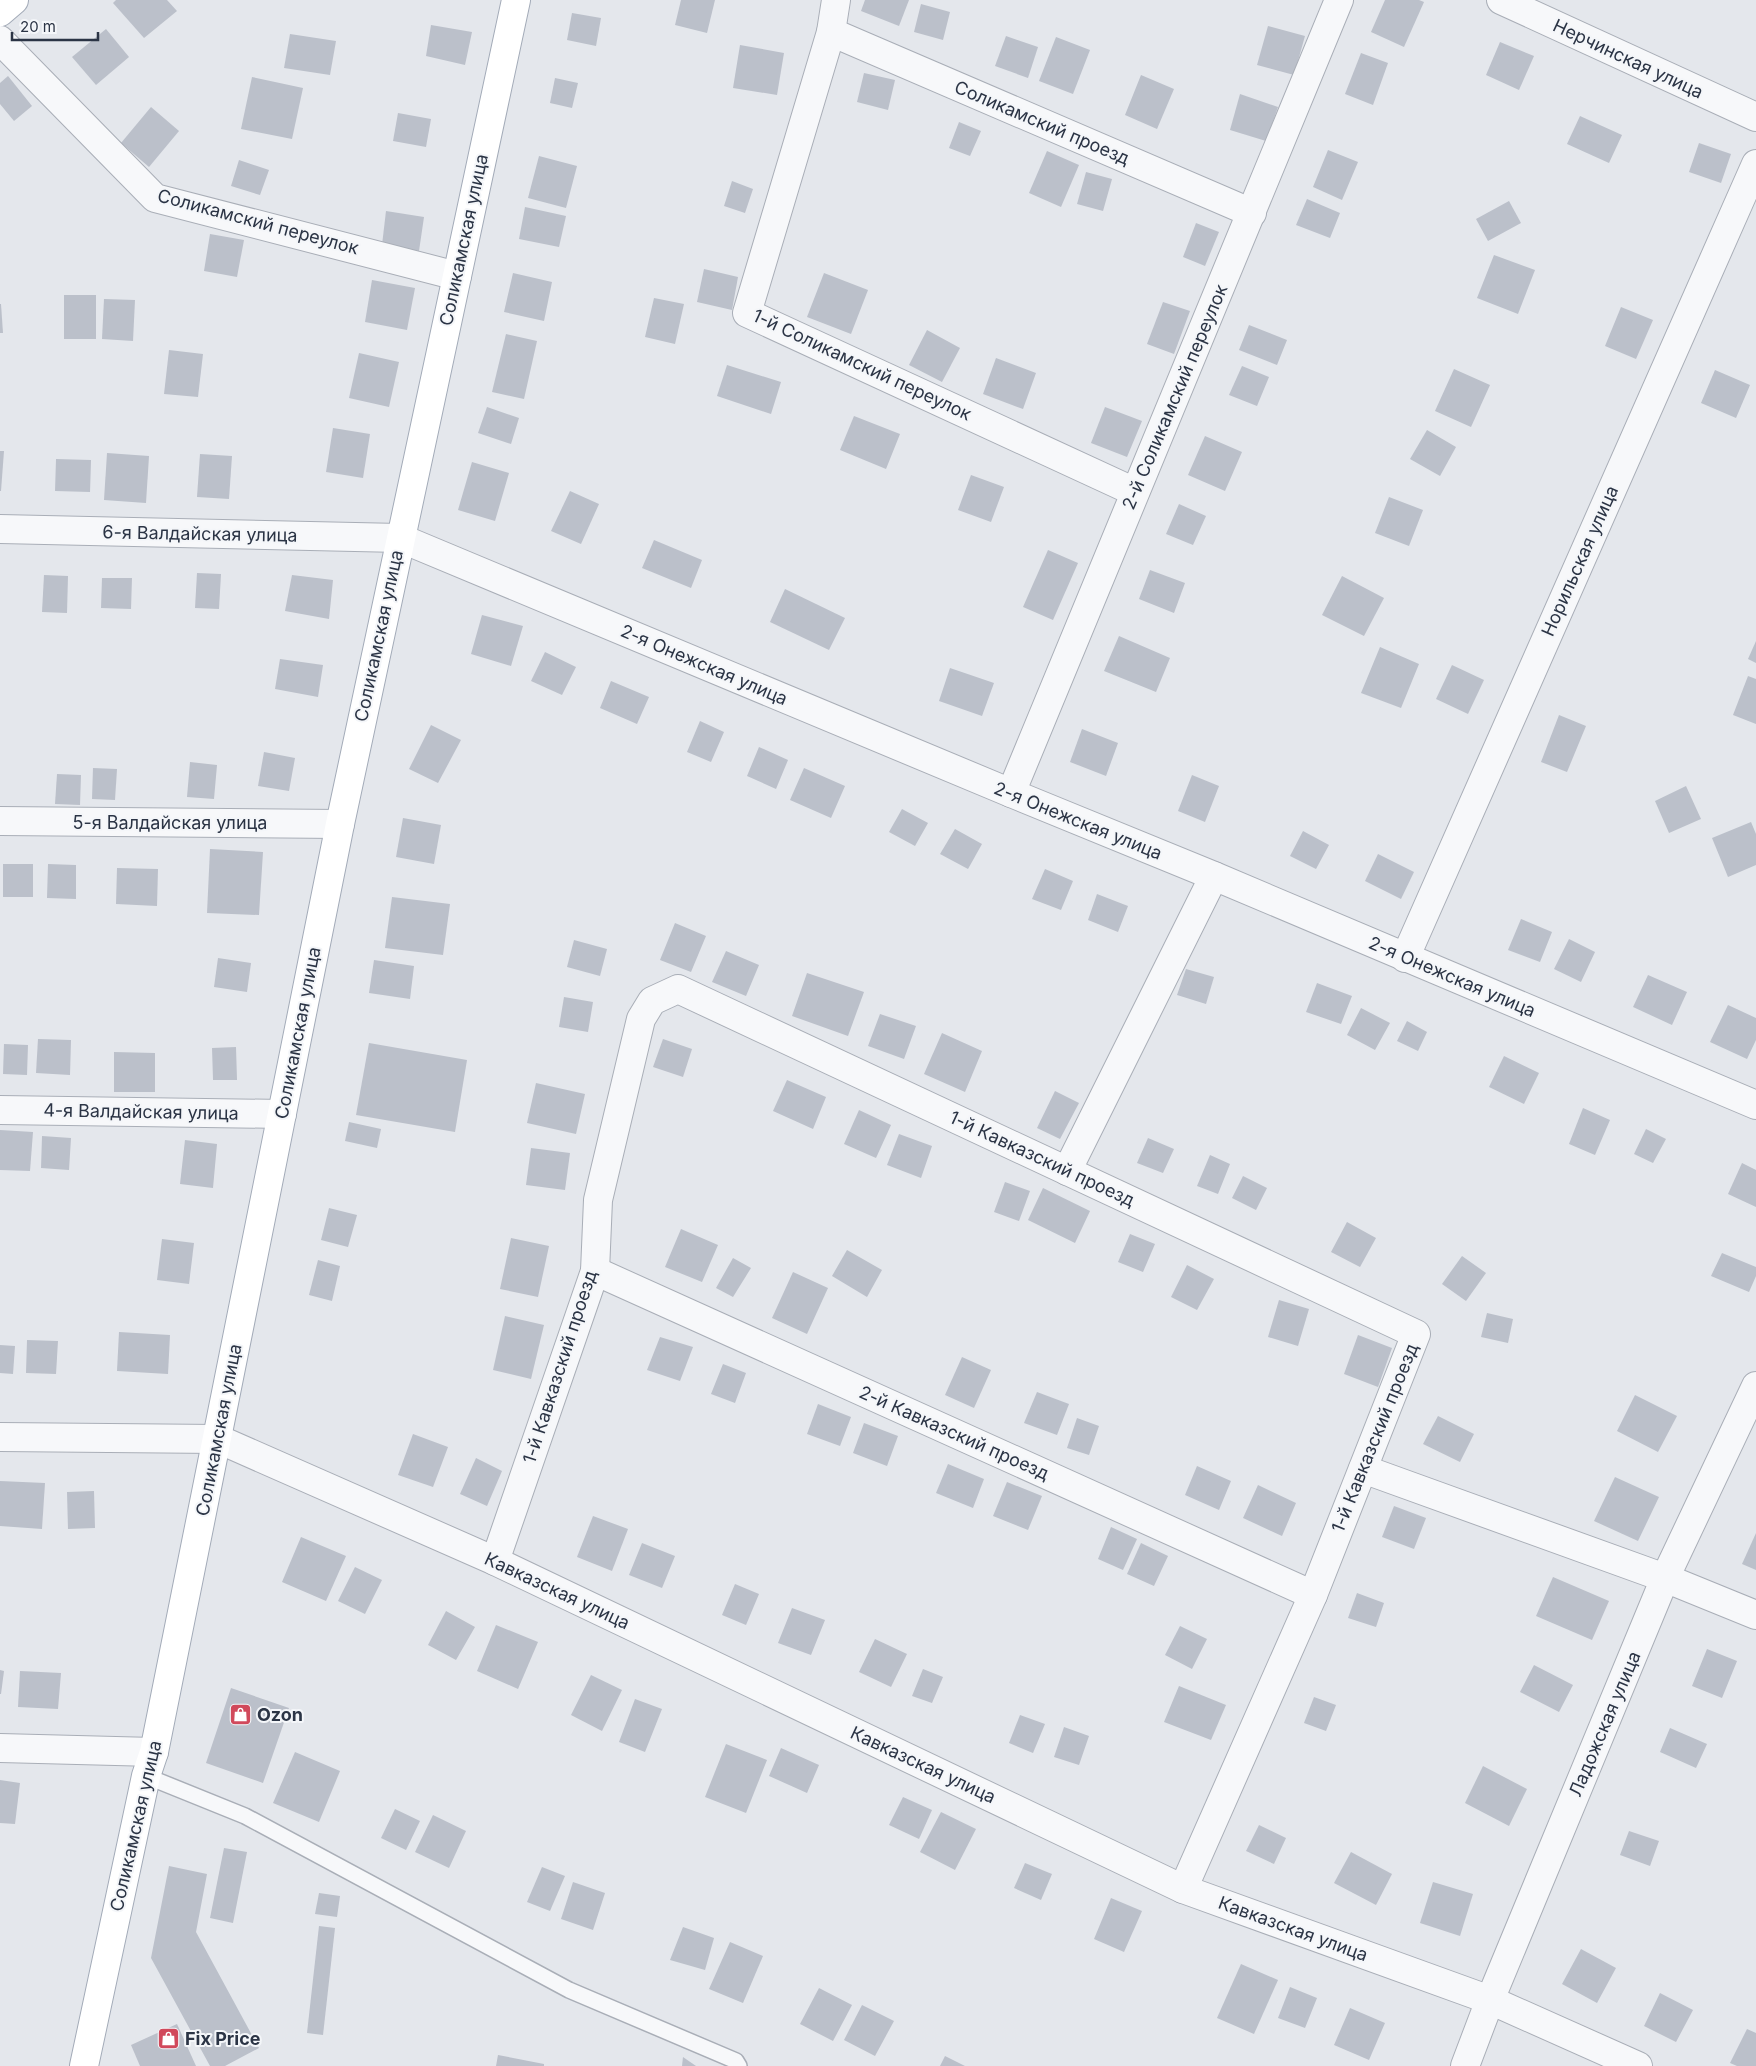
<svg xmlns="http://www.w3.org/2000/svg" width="1756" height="2066" font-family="Inter,sans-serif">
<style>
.building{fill:#bbc0ca}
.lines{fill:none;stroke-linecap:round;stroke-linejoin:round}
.service-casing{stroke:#a9aeb7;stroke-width:18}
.minor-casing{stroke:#a9aeb7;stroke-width:30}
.primary-casing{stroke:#a3abb8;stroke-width:30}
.service{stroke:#f7f8fa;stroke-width:15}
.minor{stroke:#f7f8fa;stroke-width:28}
.primary{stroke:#fff;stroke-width:28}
.labels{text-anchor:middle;stroke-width:4;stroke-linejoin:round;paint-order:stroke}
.street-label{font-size:18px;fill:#2b3445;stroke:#f4f6f9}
.poi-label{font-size:18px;font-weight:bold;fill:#2b3445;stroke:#f4f6f9;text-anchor:start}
</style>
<rect width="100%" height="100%" fill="#e4e7ec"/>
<g class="building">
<polygon points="116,0 167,0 177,11 144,38 113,3"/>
<polygon points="681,0 715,0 707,33 675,25"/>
<polygon points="865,0 909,0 899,26 861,11"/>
<polygon points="1385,0 1419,0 1424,2 1404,47 1371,32"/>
<polygon points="921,4 950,12 943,40 914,32"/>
<polygon points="572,13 601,18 596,46 567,40"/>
<polygon points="431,25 472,32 465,65 426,56"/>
<polygon points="1268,26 1305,36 1294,75 1257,65"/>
<polygon points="106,29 129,57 96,85 72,57"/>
<polygon points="290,34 336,41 330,75 284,68"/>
<polygon points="1006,36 1038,47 1028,78 995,66"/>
<polygon points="1056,37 1090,50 1073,94 1039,81"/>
<polygon points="1500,42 1534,56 1519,90 1486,75"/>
<polygon points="740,45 784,53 777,95 733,88"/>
<polygon points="1361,53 1388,63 1373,105 1345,94"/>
<polygon points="864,73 895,80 888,110 857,102"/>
<polygon points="1141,75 1174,89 1157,129 1125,115"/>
<polygon points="8,76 32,106 14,121 0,104 0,83"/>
<polygon points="252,77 303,88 292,139 241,129"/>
<polygon points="555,78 578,83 572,108 550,103"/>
<polygon points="1240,94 1278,107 1266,141 1230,130"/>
<polygon points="151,107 179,131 149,167 121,143"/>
<polygon points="398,113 431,119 426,147 393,141"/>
<polygon points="1580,116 1622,135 1609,163 1567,144"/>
<polygon points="959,122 981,131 970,156 949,148"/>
<polygon points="1699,143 1731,154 1721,183 1689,172"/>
<polygon points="1328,150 1358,162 1342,200 1313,187"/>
<polygon points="1047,151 1079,165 1061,207 1029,193"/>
<polygon points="539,156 577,166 566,208 528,198"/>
<polygon points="239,160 269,170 260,195 231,186"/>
<polygon points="1086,172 1112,179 1103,211 1077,204"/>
<polygon points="732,181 753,189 745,213 724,206"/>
<polygon points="1307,199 1340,213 1330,238 1296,225"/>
<polygon points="1509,201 1521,223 1488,241 1476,219"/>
<polygon points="525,207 566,216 559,247 519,239"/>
<polygon points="386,211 424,217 419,251 382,245"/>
<polygon points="1196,223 1219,232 1205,266 1183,257"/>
<polygon points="210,234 244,240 237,277 204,271"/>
<polygon points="1494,255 1535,270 1518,314 1477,298"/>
<polygon points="704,269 738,277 732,310 697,302"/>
<polygon points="513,273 552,282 544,321 504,312"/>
<polygon points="824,273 868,290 851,334 807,317"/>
<polygon points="372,280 415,288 407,330 365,322"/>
<rect x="64" y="295" width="32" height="44"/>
<polygon points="654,298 684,304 675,344 645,337"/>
<polygon points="104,299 135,300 133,341 102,339"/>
<polygon points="1163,302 1190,311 1174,354 1147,344"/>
<polygon points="0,304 1,304 3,333 0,333"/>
<polygon points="1621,307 1653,320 1636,359 1605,346"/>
<polygon points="1249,325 1287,340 1277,365 1239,350"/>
<polygon points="927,330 960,348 942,382 909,365"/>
<polygon points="506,334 537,341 524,399 492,392"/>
<polygon points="169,350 203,354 198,397 164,394"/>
<polygon points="359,353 399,362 389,407 349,398"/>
<polygon points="996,358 1036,373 1023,409 983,394"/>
<polygon points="727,365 781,382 771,414 717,396"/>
<polygon points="1242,366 1269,377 1257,406 1229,395"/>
<polygon points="1454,369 1490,385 1471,427 1435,411"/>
<polygon points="1715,370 1750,385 1736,418 1701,403"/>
<polygon points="487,407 519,418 511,444 478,433"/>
<polygon points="1105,407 1142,421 1127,457 1091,443"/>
<polygon points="854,416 900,434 886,469 840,450"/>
<polygon points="333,428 370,434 363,478 326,472"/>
<polygon points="1427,430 1456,447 1440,476 1410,459"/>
<polygon points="1205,436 1242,452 1225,491 1188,475"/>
<polygon points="0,451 4,451 1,491 0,491"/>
<polygon points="107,453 149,456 146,503 104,500"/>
<polygon points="200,454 232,456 229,499 197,497"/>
<polygon points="56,459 91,460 90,492 55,491"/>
<polygon points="472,462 509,473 495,521 458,510"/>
<polygon points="971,475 1004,487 991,522 958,510"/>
<polygon points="570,491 599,504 581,544 551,531"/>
<polygon points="1389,497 1423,510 1409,546 1375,533"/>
<polygon points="1179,504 1206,516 1193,545 1166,534"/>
<polygon points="654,540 702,560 691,588 642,568"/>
<polygon points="1048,550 1078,563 1053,620 1023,607"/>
<polygon points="1150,570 1185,583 1174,613 1139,599"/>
<polygon points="197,573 221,574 219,609 195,608"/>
<polygon points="44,575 68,576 67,613 42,612"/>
<polygon points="292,575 333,580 329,619 285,611"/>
<polygon points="1342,576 1384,598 1364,636 1322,615"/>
<polygon points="102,578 132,578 131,609 101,608"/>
<polygon points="785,589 845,618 829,650 770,622"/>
<polygon points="482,615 523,626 511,666 471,654"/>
<polygon points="1119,636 1170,658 1156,692 1104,671"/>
<polygon points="1756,641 1756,663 1748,659"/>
<polygon points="1380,647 1419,664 1401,708 1361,693"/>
<polygon points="545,652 576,667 562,695 531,681"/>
<polygon points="280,659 323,665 318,697 275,689"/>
<polygon points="1452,665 1484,680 1468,714 1436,699"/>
<polygon points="950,668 994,683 982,716 939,701"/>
<polygon points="1748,676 1756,679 1756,724 1733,715"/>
<polygon points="611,681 649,697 637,724 600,708"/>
<polygon points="1559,715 1586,726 1567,772 1541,762"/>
<polygon points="700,721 724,732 711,762 687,752"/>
<polygon points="431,725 461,740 438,783 409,769"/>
<polygon points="1082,729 1118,743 1106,776 1070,762"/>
<polygon points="759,747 788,760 776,789 747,776"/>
<polygon points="264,752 295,758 289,791 258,786"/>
<polygon points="190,762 217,765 214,799 187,797"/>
<polygon points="93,768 117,769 115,800 92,799"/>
<polygon points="804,768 845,786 831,818 790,800"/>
<polygon points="57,774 81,775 80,805 55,804"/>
<polygon points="1192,775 1219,786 1205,822 1178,811"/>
<polygon points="1686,786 1701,819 1669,833 1655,801"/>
<polygon points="902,809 928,823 915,846 889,832"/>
<polygon points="403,818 441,825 434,864 396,857"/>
<polygon points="1751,822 1756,834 1756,865 1728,877 1712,838"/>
<polygon points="955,829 982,844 968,869 940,854"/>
<polygon points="1303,831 1329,845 1316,869 1290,856"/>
<polygon points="210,849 263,852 259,915 207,913"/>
<polygon points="1378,854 1414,872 1401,899 1365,881"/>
<rect x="3" y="864" width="30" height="33"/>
<polygon points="48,864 76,865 76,899 47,898"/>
<polygon points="117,868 158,869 157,906 116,904"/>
<polygon points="1045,869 1073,881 1061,910 1032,899"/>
<polygon points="1097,894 1128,906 1118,932 1088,920"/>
<polygon points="392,897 450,904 443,955 385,948"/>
<polygon points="1521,919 1552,932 1540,962 1508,950"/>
<polygon points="675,923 706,936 691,972 660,960"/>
<polygon points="1569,939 1595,952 1581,982 1554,969"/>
<polygon points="574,940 607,949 600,976 567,967"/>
<polygon points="726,951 759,965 746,996 712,982"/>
<polygon points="218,958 251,963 247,992 214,987"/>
<polygon points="374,960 414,966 410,999 369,993"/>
<polygon points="1186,969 1214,977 1206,1004 1177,995"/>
<polygon points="807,973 864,992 848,1036 792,1016"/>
<polygon points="1648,975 1687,992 1672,1025 1633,1007"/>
<polygon points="1317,983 1352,996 1341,1024 1306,1012"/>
<polygon points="564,997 593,1002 588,1032 559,1027"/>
<polygon points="1728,1005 1756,1018 1756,1040 1747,1059 1710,1042"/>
<polygon points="1361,1008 1390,1023 1375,1050 1347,1035"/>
<polygon points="880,1014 916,1026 904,1059 868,1046"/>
<polygon points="1407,1021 1427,1032 1418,1051 1397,1041"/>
<polygon points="942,1033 982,1051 965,1092 924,1074"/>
<polygon points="38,1039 71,1040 70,1075 36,1073"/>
<polygon points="663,1039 692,1049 683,1077 653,1067"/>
<polygon points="369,1043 467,1060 455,1132 356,1115"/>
<polygon points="4,1044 28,1045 27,1075 3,1074"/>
<polygon points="236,1047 237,1080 213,1080 212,1048"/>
<polygon points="114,1052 155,1053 155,1092 114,1092"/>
<polygon points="1504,1056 1539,1073 1524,1104 1489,1087"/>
<polygon points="787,1080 826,1097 813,1129 773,1111"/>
<polygon points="536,1083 585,1094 576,1134 527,1123"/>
<polygon points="1055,1091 1079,1103 1060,1139 1037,1128"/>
<polygon points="1583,1108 1610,1120 1595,1155 1569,1144"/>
<polygon points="859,1110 891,1125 876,1158 844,1144"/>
<polygon points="349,1122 381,1129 377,1148 345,1141"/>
<polygon points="1646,1129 1666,1139 1653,1163 1634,1154"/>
<polygon points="0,1130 33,1132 30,1171 0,1170"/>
<polygon points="899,1134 932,1146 921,1178 887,1165"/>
<polygon points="42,1136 71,1138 69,1170 41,1168"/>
<polygon points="1148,1138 1174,1149 1163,1173 1137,1163"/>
<polygon points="185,1140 217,1144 213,1188 180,1184"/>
<polygon points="531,1148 570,1153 565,1190 526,1185"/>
<polygon points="1210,1155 1230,1164 1218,1194 1197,1186"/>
<polygon points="1742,1163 1756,1170 1756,1207 1728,1194"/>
<polygon points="1243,1176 1267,1188 1256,1210 1232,1198"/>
<polygon points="1005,1182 1030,1191 1019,1221 994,1212"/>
<polygon points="1043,1188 1090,1211 1075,1243 1028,1220"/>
<polygon points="329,1208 357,1215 348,1247 321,1240"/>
<polygon points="1347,1222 1376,1238 1360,1267 1331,1252"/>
<polygon points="681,1229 718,1245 702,1282 665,1267"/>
<polygon points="1130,1234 1155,1244 1143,1272 1118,1262"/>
<polygon points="511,1238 549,1246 538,1297 500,1289"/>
<polygon points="162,1239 194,1243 189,1284 157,1280"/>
<polygon points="847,1250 882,1270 867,1297 832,1276"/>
<polygon points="1722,1253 1756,1267 1756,1276 1749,1292 1711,1276"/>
<polygon points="1462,1256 1486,1273 1466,1301 1442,1284"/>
<polygon points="733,1258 751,1268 733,1297 716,1288"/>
<polygon points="318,1260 340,1266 332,1301 309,1295"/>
<polygon points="1187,1265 1214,1279 1197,1310 1171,1297"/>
<polygon points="793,1272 828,1288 807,1334 772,1318"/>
<polygon points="1279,1300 1309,1309 1298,1346 1268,1337"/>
<polygon points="1487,1313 1513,1319 1508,1343 1481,1337"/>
<polygon points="505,1316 544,1325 531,1379 493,1370"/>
<polygon points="119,1332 170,1335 168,1374 117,1371"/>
<polygon points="1358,1335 1392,1348 1378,1387 1344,1374"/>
<polygon points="660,1337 693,1347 680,1381 647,1370"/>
<polygon points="27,1340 58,1341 56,1374 26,1373"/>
<polygon points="0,1345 15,1346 13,1374 0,1373"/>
<polygon points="962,1357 991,1370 974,1408 945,1395"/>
<polygon points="723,1364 746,1373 735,1403 711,1394"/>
<polygon points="1037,1392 1069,1404 1057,1435 1024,1423"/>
<polygon points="1635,1395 1677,1416 1658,1452 1617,1431"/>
<polygon points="818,1404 851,1417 840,1446 807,1434"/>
<polygon points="1438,1416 1474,1434 1460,1462 1423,1444"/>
<polygon points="1077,1418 1099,1426 1089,1455 1067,1448"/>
<polygon points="864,1423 898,1436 887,1466 853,1453"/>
<polygon points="413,1434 448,1447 433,1487 398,1475"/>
<polygon points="476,1458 502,1471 487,1506 460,1494"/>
<polygon points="948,1464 984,1479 973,1508 936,1493"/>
<polygon points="1197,1466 1231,1481 1219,1510 1185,1495"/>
<polygon points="1615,1477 1659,1497 1638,1541 1594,1521"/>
<polygon points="0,1481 45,1483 42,1529 0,1526"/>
<polygon points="1007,1482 1042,1496 1028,1530 993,1516"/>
<polygon points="1258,1485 1296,1503 1282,1536 1243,1518"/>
<polygon points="94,1491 95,1528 68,1529 67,1492"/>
<polygon points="1394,1506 1426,1518 1414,1549 1382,1537"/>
<polygon points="593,1516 628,1529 612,1571 577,1557"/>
<polygon points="1111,1527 1137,1539 1123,1570 1098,1559"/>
<polygon points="1756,1533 1756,1570 1742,1564"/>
<polygon points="301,1537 346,1556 326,1601 282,1582"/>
<polygon points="642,1543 675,1556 662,1588 629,1575"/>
<polygon points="1141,1543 1168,1556 1154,1586 1127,1574"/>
<polygon points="355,1567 382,1580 365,1614 338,1601"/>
<polygon points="1553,1577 1609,1601 1592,1640 1536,1616"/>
<polygon points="735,1584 759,1594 746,1625 722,1615"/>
<polygon points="1357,1593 1384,1603 1376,1627 1348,1618"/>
<polygon points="792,1608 825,1620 811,1655 778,1643"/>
<polygon points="446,1611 475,1627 456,1660 428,1645"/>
<polygon points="496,1625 538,1642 518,1689 477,1671"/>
<polygon points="1180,1626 1207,1639 1192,1669 1165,1655"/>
<polygon points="875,1639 907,1654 891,1687 859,1672"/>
<polygon points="1707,1649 1737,1661 1722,1698 1692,1686"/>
<polygon points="1534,1665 1573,1685 1559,1712 1520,1692"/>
<polygon points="923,1669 943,1677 932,1703 912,1696"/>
<polygon points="0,1670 4,1671 1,1694 0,1694"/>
<polygon points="20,1671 61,1673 58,1709 18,1707"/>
<polygon points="591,1675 622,1690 602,1731 571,1715"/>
<polygon points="1179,1686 1226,1705 1211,1740 1164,1722"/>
<polygon points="231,1688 289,1708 263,1783 206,1763"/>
<polygon points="1314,1697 1336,1705 1326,1731 1304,1723"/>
<polygon points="635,1699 662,1709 645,1752 619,1742"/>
<polygon points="1020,1715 1045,1724 1033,1753 1009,1743"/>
<polygon points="1064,1727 1089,1736 1079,1765 1054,1757"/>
<polygon points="1670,1728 1707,1744 1696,1768 1660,1752"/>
<polygon points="726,1744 767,1760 746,1813 705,1797"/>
<polygon points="781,1748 819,1765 807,1793 769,1776"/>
<polygon points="295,1752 340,1771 319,1822 273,1803"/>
<polygon points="1483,1766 1527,1789 1509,1826 1465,1803"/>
<polygon points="0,1780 20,1783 15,1824 0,1823"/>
<polygon points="903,1797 932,1810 919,1839 889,1825"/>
<polygon points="395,1809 420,1821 406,1850 381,1838"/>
<polygon points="941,1812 976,1829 955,1870 920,1852"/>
<polygon points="433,1815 466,1831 449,1868 415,1852"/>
<polygon points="1259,1825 1286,1838 1274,1864 1246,1851"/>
<polygon points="1629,1831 1659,1841 1650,1866 1620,1855"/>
<polygon points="224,1848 247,1852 233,1923 210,1918"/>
<polygon points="1351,1852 1392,1874 1376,1905 1334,1883"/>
<polygon points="1025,1863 1052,1874 1041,1900 1014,1888"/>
<polygon points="169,1866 207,1874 196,1932 259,2048 225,2066 210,2066 151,1958"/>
<polygon points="542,1867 565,1876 550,1911 527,1902"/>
<polygon points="573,1882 605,1893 593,1930 561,1919"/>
<polygon points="1433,1882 1473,1894 1460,1936 1420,1923"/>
<polygon points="319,1893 340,1896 337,1917 315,1914"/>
<polygon points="1111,1898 1142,1911 1124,1952 1094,1939"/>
<polygon points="319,1926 335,1928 323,2035 307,2033"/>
<polygon points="683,1927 714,1938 705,1970 670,1960"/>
<polygon points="730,1942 763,1956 743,2003 709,1989"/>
<polygon points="1581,1949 1616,1968 1597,2003 1562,1984"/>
<polygon points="1241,1964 1278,1980 1254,2034 1217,2018"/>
<polygon points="1290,1987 1317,1998 1305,2028 1278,2018"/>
<polygon points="819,1988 852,2005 833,2041 800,2024"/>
<polygon points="1660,1993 1693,2010 1676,2042 1644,2026"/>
<polygon points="862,2005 894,2021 875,2056 844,2040"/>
<polygon points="1350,2008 1385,2023 1369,2060 1334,2045"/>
<polygon points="177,2024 196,2066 140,2066 131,2045"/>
<polygon points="1747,2029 1756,2033 1756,2066 1737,2066 1730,2063"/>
<polygon points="498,2055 544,2064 544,2066 496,2066"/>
<polygon points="945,2056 965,2066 940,2066"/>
<polygon points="683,2057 696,2066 682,2066"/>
</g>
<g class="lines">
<defs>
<polyline id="service" points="146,1776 245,1816 569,1990 736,2061 739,2066"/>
<g id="minor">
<polyline points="836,0 831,32 747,313 1135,492"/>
<polyline points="1501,0 1756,117"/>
<polyline points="831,32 1252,213"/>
<polyline points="0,40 155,198 457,276"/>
<polyline points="0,529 400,538 1011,793 1214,876 1756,1105"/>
<polyline points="1011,793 1339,0"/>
<polyline points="0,821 340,824"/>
<polyline points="1405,958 1756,164"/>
<polyline points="0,1110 282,1114"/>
<polyline points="1067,1171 1214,876"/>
<polyline points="595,1271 1313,1595"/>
<polyline points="0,1437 218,1439 495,1561 1183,1889 1490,2000 1638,2066"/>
<polyline points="1363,1469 1665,1578 1756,1615"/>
<polyline points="495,1561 595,1271 598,1200 641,1019 652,1001 678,989 1416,1334 1313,1595 1183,1889"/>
<polyline points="0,1748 154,1752"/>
<polyline points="1465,2066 1490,2000 1665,1578 1756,1386"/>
</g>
<g id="primary">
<polyline points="0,12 14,0"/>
<polyline points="84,2066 146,1776 154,1752 340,824 516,0"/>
</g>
</defs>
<use href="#service" class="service-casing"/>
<use href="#minor" class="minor-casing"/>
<use href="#primary" class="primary-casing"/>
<use href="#service" class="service"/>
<use href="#minor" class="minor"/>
<use href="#primary" class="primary"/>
</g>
<defs>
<symbol id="shop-square" viewBox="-11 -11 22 22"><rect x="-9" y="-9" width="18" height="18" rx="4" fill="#d1495b" stroke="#f4f6f9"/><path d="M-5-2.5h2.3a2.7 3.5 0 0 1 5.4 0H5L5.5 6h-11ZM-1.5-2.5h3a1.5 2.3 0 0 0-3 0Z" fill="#fff"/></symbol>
</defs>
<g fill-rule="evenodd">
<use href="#shop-square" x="228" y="1702" width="25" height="25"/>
<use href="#shop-square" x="156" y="2026" width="25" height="25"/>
</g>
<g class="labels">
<g class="street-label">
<text transform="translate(1628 59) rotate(25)" y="6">Нерчинская улица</text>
<text transform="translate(1042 123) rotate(23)" y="6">Соликамский проезд</text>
<text transform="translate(258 222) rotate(15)" y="6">Соликамский переулок</text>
<text transform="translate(464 240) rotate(-78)" y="6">Соликамская улица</text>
<text transform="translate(862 365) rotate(25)" y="6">1-й Соликамский переулок</text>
<text transform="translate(1175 397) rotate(-67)" y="6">2-й Соликамский переулок</text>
<text transform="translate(200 534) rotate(1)" y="6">6-я Валдайская улица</text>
<text transform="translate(1580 561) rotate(-66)" y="6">Норильская улица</text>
<text transform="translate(379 636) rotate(-78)" y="6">Соликамская улица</text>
<text transform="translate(704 665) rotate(23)" y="6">2-я Онежская улица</text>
<text transform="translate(1078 821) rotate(22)" y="6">2-я Онежская улица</text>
<text x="170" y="829">5-я Валдайская улица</text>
<text transform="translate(1452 977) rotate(23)" y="6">2-я Онежская улица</text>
<text transform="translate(298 1033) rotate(-79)" y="6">Соликамская улица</text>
<text transform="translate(141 1112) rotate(1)" y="6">4-я Валдайская улица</text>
<text transform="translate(1042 1159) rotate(25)" y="6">1-й Кавказский проезд</text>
<text transform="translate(560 1367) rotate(-72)" y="6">1-й Кавказский проезд</text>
<text transform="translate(219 1430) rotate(-79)" y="6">Соликамская улица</text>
<text transform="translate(954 1433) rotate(24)" y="6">2-й Кавказский проезд</text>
<text transform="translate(1375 1438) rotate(-68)" y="6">1-й Кавказский проезд</text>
<text transform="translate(557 1591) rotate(25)" y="6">Кавказская улица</text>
<text transform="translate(1605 1724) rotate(-67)" y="6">Ладожская улица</text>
<text transform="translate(923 1765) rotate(25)" y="6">Кавказская улица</text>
<text transform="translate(136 1826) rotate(-77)" y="6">Соликамская улица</text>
<text transform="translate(1293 1929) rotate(20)" y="6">Кавказская улица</text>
</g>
<g class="poi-label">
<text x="257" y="1721">Ozon</text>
<text x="185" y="2045">Fix Price</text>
</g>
</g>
<path d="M12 32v8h86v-8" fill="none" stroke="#2b3445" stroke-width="2.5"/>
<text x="20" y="32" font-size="15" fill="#2b3445" stroke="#f4f6f9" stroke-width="4" paint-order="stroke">20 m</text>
</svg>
